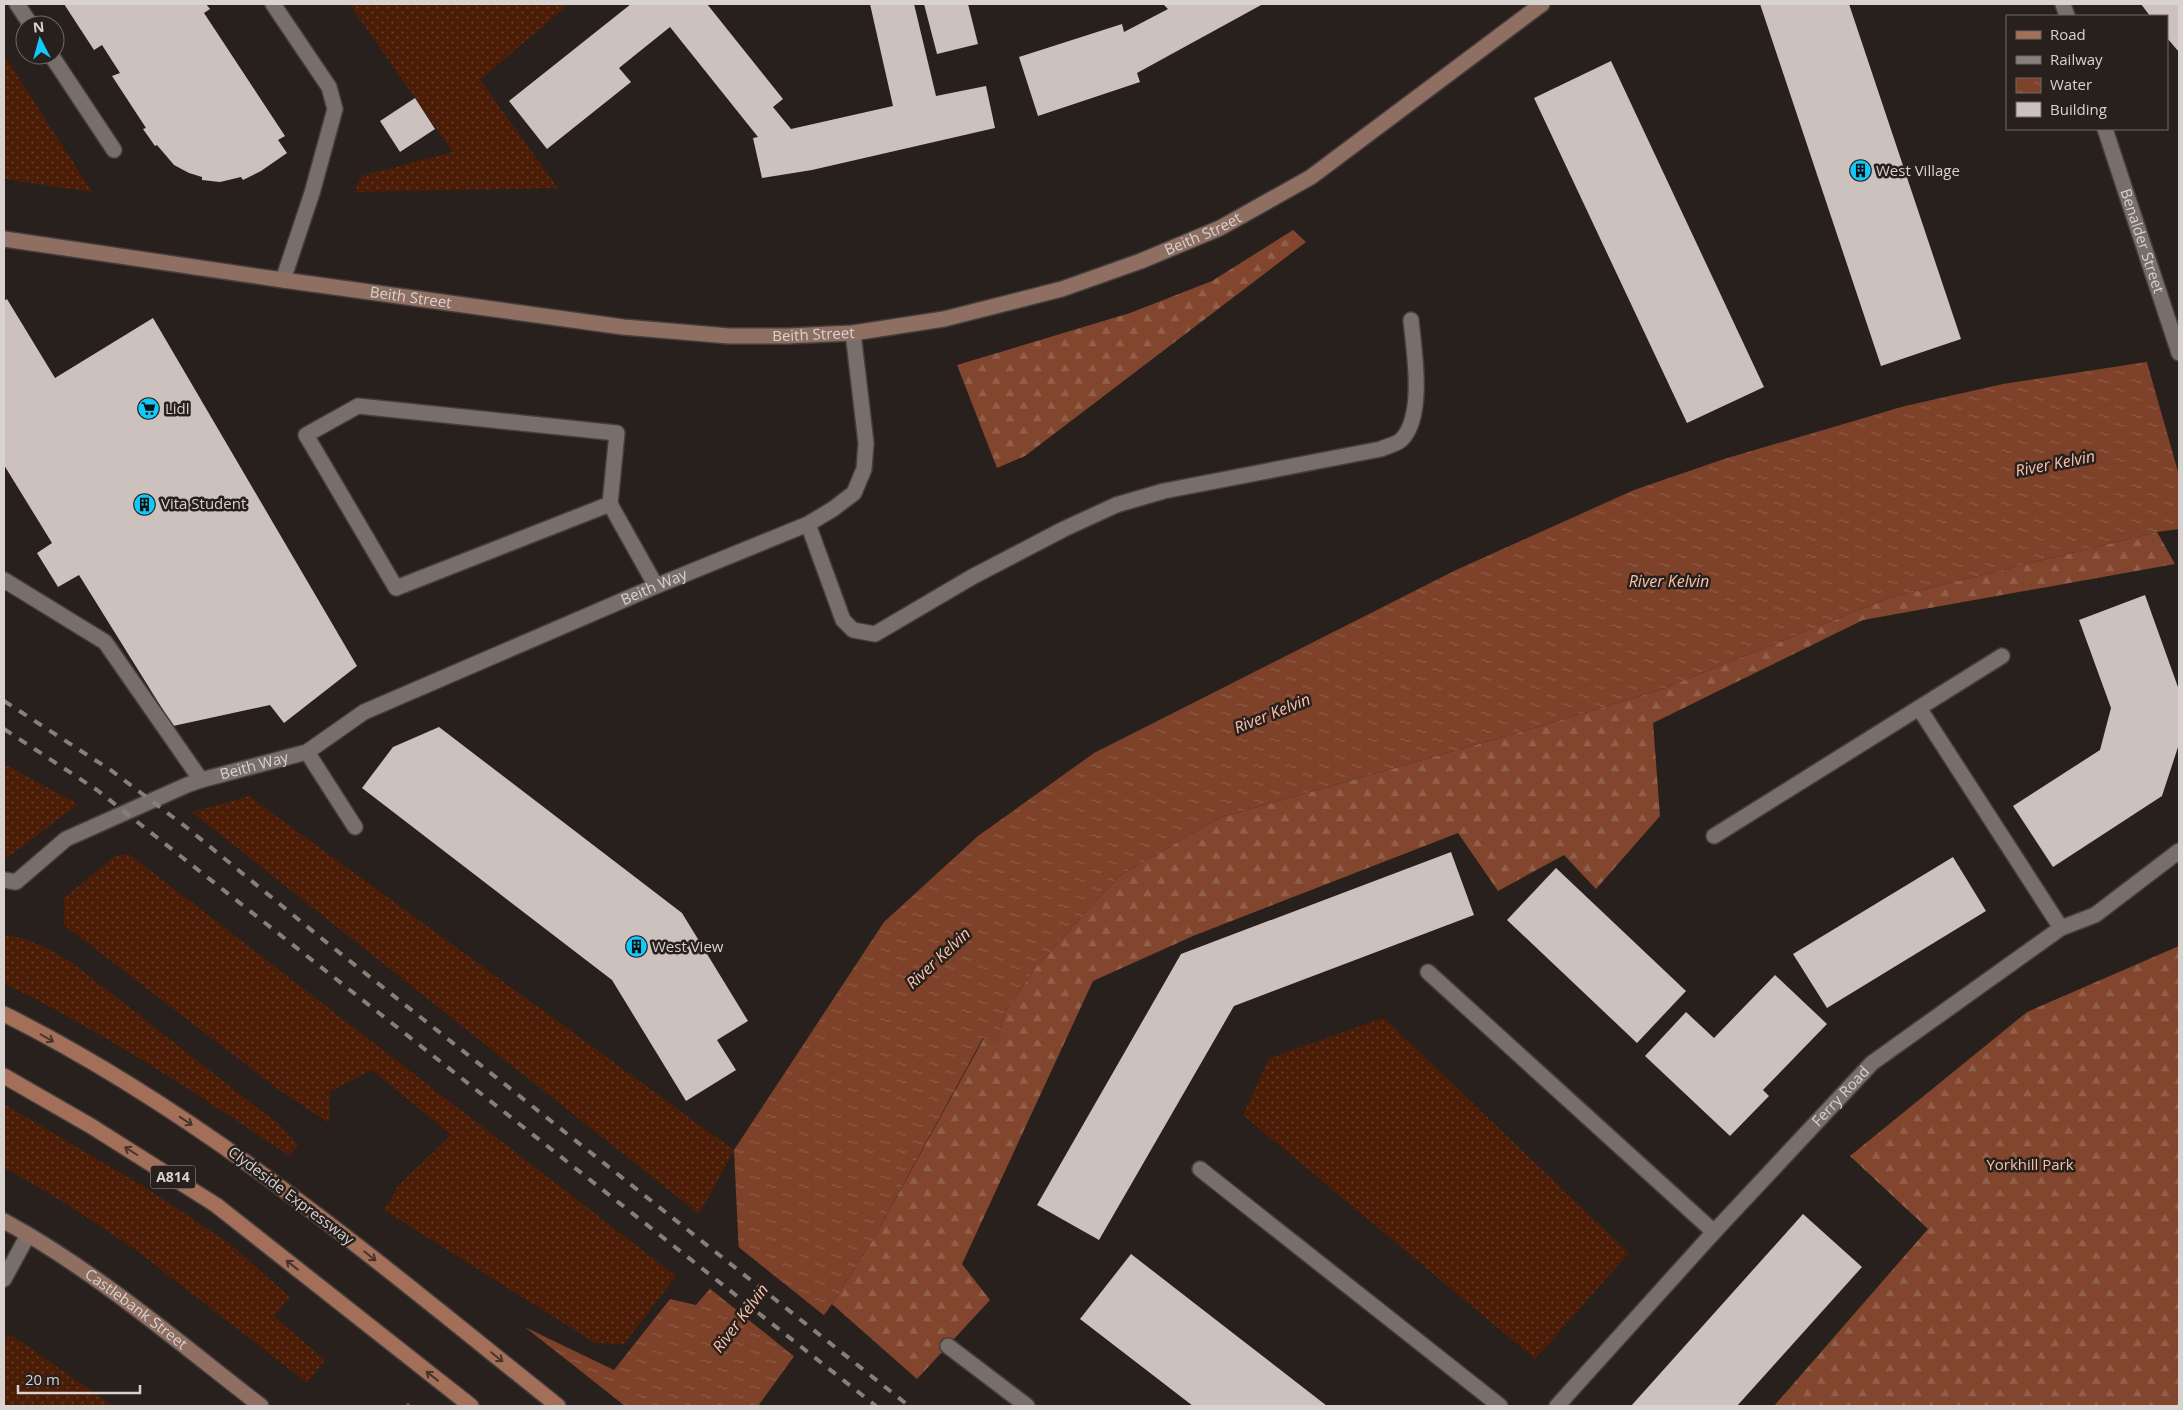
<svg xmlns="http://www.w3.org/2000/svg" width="2183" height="1410" font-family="'Open Sans',sans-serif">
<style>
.grass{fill:url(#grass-dots)}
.forest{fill:url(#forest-firs)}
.water{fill:url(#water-ripples)}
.pier{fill:#28201d}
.building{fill:#ccc1bd}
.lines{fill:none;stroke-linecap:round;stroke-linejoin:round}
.lane-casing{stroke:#443e3c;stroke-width:18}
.street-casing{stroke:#443e3c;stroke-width:18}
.secondary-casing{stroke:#443e3c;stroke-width:18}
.primary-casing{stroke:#443e3c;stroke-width:18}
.lane{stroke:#786f6b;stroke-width:15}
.street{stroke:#786f6b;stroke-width:15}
.secondary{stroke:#8e6f61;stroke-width:15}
.primary{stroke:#a46f58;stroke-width:15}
.rail{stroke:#86807d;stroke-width:4;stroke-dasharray:9 9;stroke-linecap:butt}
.oneway{stroke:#47342c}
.labels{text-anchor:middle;stroke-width:5;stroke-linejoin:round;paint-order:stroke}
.shield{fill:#28201d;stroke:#a39d9b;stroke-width:1}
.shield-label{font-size:14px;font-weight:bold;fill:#d8d3d1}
.poi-label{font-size:15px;fill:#d8d3d1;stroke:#28201d;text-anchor:start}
.street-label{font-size:15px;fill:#d8d3d1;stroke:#28201d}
.park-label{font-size:15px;fill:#fac2ab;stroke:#28201d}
.water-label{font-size:16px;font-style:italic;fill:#fbc3ac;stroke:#28201d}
</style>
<defs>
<pattern id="grass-dots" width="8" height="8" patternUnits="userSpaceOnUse" patternTransform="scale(1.25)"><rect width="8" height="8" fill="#4b1d07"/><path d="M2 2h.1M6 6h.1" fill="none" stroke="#643d2a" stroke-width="1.8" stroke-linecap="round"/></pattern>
<pattern id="forest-firs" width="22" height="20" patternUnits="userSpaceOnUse" patternTransform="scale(1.25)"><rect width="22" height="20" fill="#81462d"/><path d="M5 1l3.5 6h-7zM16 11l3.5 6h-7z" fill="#92604a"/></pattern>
<pattern id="water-ripples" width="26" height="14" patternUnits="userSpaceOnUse" patternTransform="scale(1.25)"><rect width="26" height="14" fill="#7d4229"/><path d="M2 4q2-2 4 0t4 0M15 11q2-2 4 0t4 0" fill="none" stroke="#8f5c47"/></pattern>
</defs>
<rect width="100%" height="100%" fill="#28201d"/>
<g class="grass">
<polygon points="349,4 569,4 480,80 558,188 355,192 361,176 453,152"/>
<polygon points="4,55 92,192 4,179"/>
<polygon points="4,764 78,804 11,855 4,858"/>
<polygon points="249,796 734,1150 699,1214 192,812"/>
<polygon points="129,854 676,1276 624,1344 595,1343 384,1210 398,1186 451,1135 372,1070 329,1092 329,1123 279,1090 64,925 64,898 115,856"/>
<path d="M 4,935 C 30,938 49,949 71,962 L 281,1126 L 298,1145 L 289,1156 C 197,1093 104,1033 4,983 Z"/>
<polygon points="1384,1018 1629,1253 1535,1359 1243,1115 1269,1058"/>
<polygon points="4,1104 148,1189 230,1244 290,1297 274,1316 325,1360 307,1383 133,1248 68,1205 4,1167"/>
<polygon points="10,1334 113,1406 4,1406 4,1343"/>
</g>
<g class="forest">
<polygon points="1293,230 1306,242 1025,456 997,468 957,365 1130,313 1212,281"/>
<polygon points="2157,532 2175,564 1863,620 1653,723 1660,816 1596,889 1564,855 1498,891 1458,833 1193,936 1093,981 962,1264 990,1300 917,1379 832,1304 874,1238 984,1038 998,1043 1005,1012 1036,967 1118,877 1219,818 1538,727 1660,690 1889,598"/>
<polygon points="2179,946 2179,1406 1774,1406 1928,1229 1850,1156 2027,1012"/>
</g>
<polygon class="water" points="2179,357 2179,529 2157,532 1889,598 1660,690 1538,727 1219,818 1118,877 1036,967 1005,1012 998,1044 983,1038 874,1238 832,1304 758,1406 404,1406 506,1318 614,1370 670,1299 696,1305 739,1255 734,1150 884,922 978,836 1094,753 1456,570 1634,490 1724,459 1905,406 2003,384"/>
<g class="pier">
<polygon points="2179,355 2179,475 2146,359"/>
<polygon points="736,1245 826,1317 796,1358 708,1287 737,1254"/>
<polygon points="506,1315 516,1320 625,1406 412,1406 406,1401"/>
</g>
<g class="building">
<polygon points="64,4 206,4 210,9 204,13 285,136 278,140 287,153 261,171 243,180 241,177 220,182 202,180 202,177 189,173 174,165 157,145 155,146 143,129 146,128 112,76 120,73 102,45 94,50"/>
<polygon points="631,4 707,4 783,99 773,107 791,129 893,106 870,4 914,4 936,96 986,86 995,128 812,170 762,178 753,138 758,137 670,27 619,68 631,82 547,149 509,101"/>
<polygon points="924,4 968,4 978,44 937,54"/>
<polygon points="1163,4 1263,4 1137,73 1140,82 1038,116 1019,57 1122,24 1124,32 1168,9"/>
<polygon points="1760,4 1849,4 1961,339 1881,366"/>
<polygon points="2141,4 2179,4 2179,52 2167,38 2167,16 2150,16"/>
<polygon points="1611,61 1764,387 1687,423 1534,98"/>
<polygon points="415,98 435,129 400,152 380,121"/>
<polygon points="7,299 55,378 153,318 357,666 284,723 270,705 173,726 79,575 58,587 37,553 52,543 4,465 4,301"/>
<polygon points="2145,595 2179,690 2179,744 2162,796 2053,867 2013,806 2100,750 2111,708 2079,620"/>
<polygon points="439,727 682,913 748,1021 717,1040 736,1070 686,1101 612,980 362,788 393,747"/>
<polygon points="1451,852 1474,915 1234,1006 1099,1240 1037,1205 1181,954"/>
<polygon points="1953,857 1986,911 1827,1008 1793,954"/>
<polygon points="1556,868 1686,991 1637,1043 1507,920"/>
<polygon points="1775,975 1827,1024 1763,1090 1769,1096 1730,1136 1645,1056 1686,1012 1714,1038"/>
<polygon points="1803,1214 1862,1267 1737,1406 1631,1406"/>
<polygon points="1131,1254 1238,1337 1327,1406 1193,1406 1080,1319"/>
</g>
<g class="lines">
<defs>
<g id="lane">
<polyline points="273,4 329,87 335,109 312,193 283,280"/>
<polyline points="610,504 617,433 358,406 306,435 396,588 610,504 656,586"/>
<path d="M 808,524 L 843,620 L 853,630 L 875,634 L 972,577 L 1064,529 L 1116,505 L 1164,491 L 1381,449 C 1387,446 1398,444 1402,439 C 1425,415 1414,351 1411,320"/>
<polyline points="4,580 105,642 201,780 187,785 66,839 16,882 4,880"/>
<polyline points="1919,708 2061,928"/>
<polyline points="1714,836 2002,656"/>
<polyline points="1428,972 1714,1232"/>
<polyline points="1200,1169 1500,1406"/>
<polyline points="4,1279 28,1235"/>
<polyline points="948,1346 1027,1406"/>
</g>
<g id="street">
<polyline points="17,4 31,25"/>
<polyline points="2063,4 2067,16"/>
<polyline points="51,55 114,150"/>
<path id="s1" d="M 2105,129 L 2179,353"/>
<polyline points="307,752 355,827"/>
<path id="s2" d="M 201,780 L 307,752 L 364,712 L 656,586 L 808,524 L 833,509 L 854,493 L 864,469 L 866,443 L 853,333"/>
<path id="s3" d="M 1557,1406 L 1714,1232 L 1872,1063 L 2061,928 L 2095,915 L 2179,851"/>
</g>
<g id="secondary">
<path id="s4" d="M 4,239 L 283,280 L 623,327 L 729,336 L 787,336 L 853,333 L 944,319 L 1062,289 L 1141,261 L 1220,228 L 1311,177 L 1542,4"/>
<path id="s5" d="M 4,1221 C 96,1271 178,1342 261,1406"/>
</g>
<g id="primary">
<path d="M 4,1014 C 208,1116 381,1265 558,1406"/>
<polyline points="4,1076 91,1126 216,1205 471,1406"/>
</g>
</defs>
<use href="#lane" class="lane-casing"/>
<use href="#street" class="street-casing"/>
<use href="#secondary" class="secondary-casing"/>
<use href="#primary" class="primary-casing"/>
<use href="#lane" class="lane"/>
<use href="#street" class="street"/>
<use href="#secondary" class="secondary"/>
<use href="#primary" class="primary"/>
<g class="rail">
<polyline points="4,701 112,771 186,827 321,938 909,1406"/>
<polyline points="4,729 97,790 876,1406"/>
</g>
</g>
<defs><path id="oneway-shaft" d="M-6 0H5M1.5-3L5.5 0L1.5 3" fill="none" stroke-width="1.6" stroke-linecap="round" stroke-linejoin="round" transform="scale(1.25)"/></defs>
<g class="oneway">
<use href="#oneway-shaft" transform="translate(47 1038) rotate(30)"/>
<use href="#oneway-shaft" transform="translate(186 1121) rotate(33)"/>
<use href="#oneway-shaft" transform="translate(131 1151) rotate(-148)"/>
<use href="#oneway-shaft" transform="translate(370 1256) rotate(39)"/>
<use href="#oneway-shaft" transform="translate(292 1265) rotate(-142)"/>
<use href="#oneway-shaft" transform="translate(497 1357) rotate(39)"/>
<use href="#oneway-shaft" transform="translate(432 1376) rotate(-142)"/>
</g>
<defs>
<symbol id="building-disc" viewBox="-11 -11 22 22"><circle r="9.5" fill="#11cafb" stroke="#28201d"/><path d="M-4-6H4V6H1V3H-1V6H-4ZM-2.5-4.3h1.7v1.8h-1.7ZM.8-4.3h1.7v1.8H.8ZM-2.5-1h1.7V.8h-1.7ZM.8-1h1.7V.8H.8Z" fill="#111"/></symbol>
<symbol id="supermarket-disc" viewBox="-11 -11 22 22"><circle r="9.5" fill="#11cafb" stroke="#28201d"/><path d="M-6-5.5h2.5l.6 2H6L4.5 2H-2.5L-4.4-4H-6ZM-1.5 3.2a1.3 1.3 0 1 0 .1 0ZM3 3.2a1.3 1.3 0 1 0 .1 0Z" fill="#111"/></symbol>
</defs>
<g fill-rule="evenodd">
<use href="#building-disc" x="1848" y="158" width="25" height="25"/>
<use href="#supermarket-disc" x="136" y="396" width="25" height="25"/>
<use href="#building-disc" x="132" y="492" width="25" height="25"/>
<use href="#building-disc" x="624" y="934" width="25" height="25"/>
</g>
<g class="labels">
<rect class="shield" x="150.5" y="1165.5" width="45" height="23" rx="4"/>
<g class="shield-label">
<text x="173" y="1182">A814</text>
</g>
<g class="poi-label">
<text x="1876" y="176">West Village</text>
<text x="165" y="414">Lidl</text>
<text x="161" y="509">Vita Student</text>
<text x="652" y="952">West View</text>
</g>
<g class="street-label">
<text dy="5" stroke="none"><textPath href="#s4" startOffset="1221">Beith Street</textPath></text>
<text dy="5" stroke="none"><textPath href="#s1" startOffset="118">Benalder Street</textPath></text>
<text dy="5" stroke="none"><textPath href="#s4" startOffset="411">Beith Street</textPath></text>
<text dy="5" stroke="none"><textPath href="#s4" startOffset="816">Beith Street</textPath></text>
<text dy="5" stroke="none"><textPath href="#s2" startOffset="495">Beith Way</textPath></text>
<text dy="5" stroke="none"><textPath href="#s2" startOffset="55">Beith Way</textPath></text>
<text dy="5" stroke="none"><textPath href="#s3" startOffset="420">Ferry Road</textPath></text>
<text transform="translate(291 1196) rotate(37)" y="5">Clydeside Expressway</text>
<text dy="5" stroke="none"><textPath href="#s5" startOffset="159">Castlebank Street</textPath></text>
</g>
<g class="park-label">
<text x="2030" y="1170">Yorkhill Park</text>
</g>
<g class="water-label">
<text transform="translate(2055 463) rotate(-11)" y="6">River Kelvin</text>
<text x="1669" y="587">River Kelvin</text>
<text transform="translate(1272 713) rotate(-22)" y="6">River Kelvin</text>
<text transform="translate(938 958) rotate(-43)" y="6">River Kelvin</text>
<text transform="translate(740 1318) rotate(-53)" y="6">River Kelvin</text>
</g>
</g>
<rect width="2183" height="1410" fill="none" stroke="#d8d3d1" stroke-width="10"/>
<rect x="2006" y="15" width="162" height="115" fill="#28201d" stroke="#6e6865"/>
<rect x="2016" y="31" width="25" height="8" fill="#a46f58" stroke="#6e6865"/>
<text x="2050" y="40" font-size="15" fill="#d8d3d1">Road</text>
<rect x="2016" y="56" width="25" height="8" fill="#86807d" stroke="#6e6865"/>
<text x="2050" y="65" font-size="15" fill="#d8d3d1">Railway</text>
<rect x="2016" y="78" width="25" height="15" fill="url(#water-ripples)" stroke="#6e6865"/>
<text x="2050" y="90" font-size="15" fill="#d8d3d1">Water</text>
<rect x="2016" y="102" width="25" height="15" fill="#ccc1bd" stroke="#6e6865"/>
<text x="2050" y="115" font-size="15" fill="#d8d3d1">Building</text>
<g transform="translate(40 40) rotate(354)"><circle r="24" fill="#28201d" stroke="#6e6865"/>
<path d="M0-4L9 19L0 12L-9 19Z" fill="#11cafb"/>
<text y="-8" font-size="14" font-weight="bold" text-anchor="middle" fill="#d8d3d1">N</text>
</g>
<path d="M18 1385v8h122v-8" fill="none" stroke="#d8d3d1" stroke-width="2.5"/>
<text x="25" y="1385" font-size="15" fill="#d8d3d1" stroke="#28201d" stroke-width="4" paint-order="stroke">20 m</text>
</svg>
